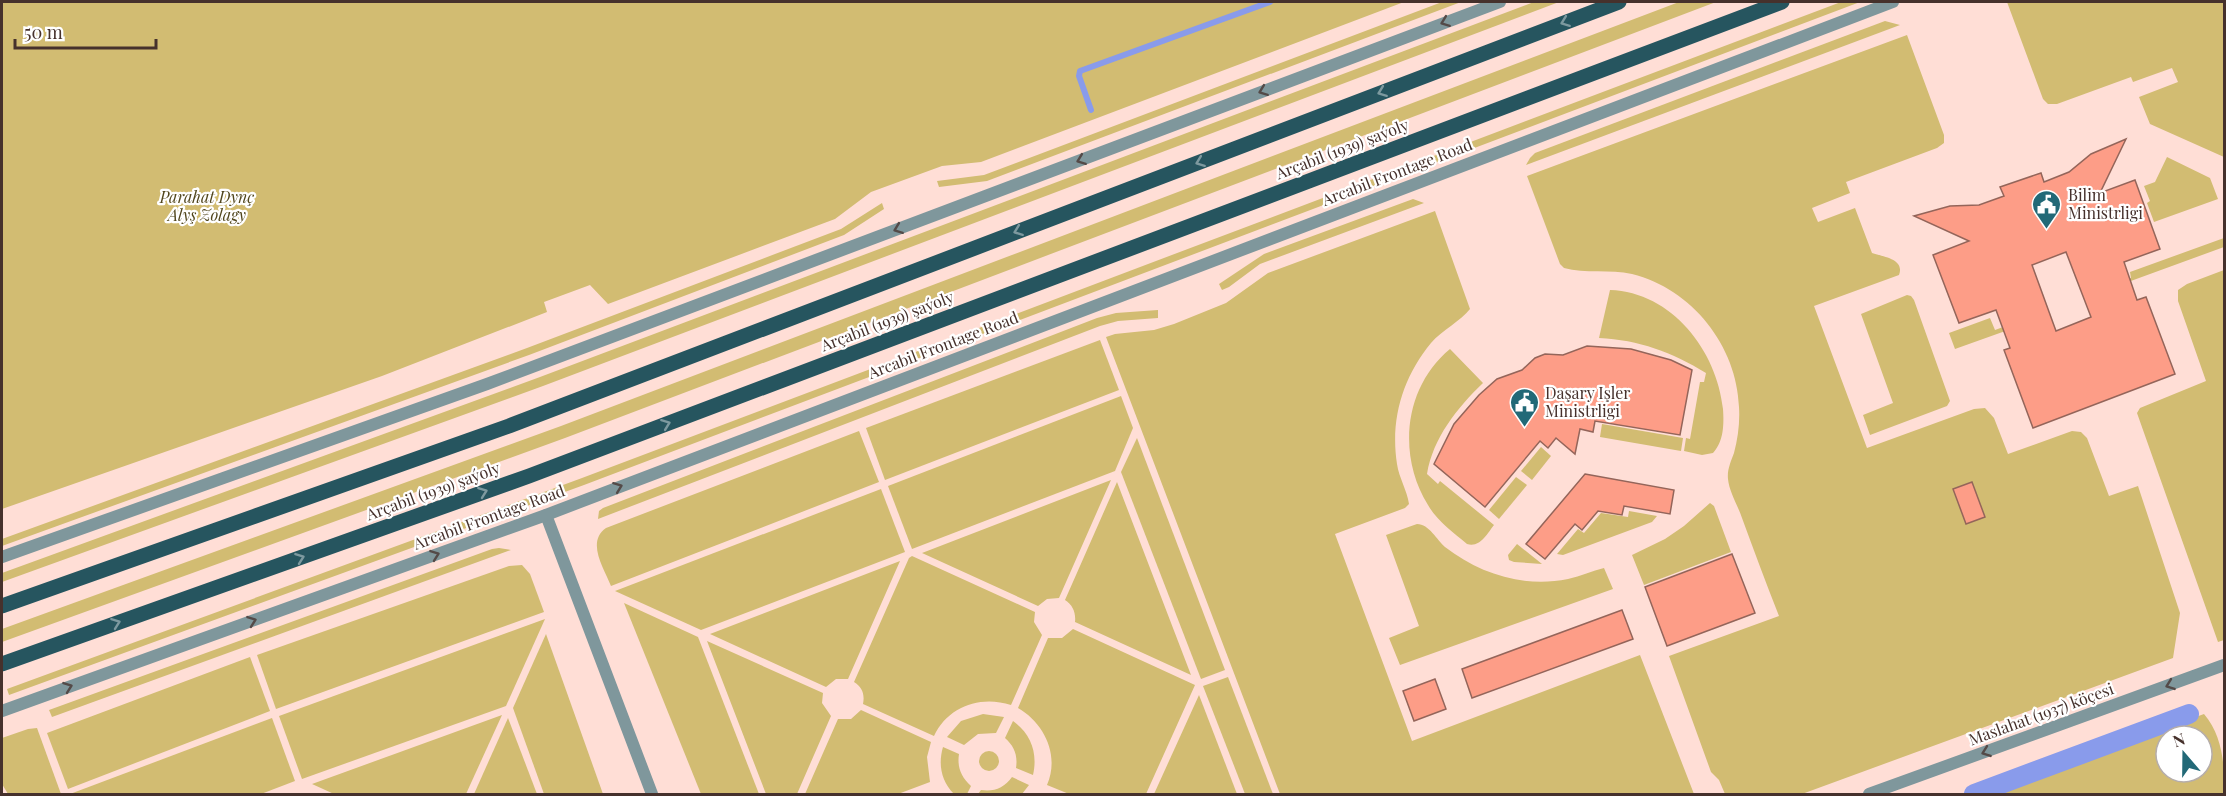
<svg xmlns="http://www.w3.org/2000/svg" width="2226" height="796" font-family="'Playfair Display',serif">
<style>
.green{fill:#d2bc72;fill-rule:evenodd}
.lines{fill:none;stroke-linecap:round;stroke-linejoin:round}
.stream{stroke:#899beb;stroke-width:6}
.canal{stroke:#899beb;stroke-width:20}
.building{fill:#fd9d87;stroke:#94655a;stroke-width:1.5;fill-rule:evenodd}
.minor{stroke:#7f979c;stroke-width:12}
.tertiary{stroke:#7f979c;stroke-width:12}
.primary{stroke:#26555f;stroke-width:15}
.oneway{stroke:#544a48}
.oneway2{stroke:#7d999f}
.labels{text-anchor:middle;stroke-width:4.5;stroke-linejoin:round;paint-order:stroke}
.street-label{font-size:16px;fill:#46312c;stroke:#fff}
.poi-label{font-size:16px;fill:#46312c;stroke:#fff;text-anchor:start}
.park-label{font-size:16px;font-style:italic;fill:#51461d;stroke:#fff}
</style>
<rect width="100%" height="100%" fill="#ffded6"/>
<g class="green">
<polygon points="2,2 1404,2 981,162 942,166 871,192 835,219 608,304 590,285 544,302 547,312 382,376 2,509"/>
<polygon points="1442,2 1461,2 987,181 939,187 937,181 984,175"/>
<polygon points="1534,2 1559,2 543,386 2,582 2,573 540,377"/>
<polygon points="1679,2 1716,2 565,438 2,642 2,629 561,426"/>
<polygon points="1841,2 1860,2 584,485 9,695 7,689 582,478"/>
<polygon points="2007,2 2224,2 2224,157 2150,124 2139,97 2178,82 2172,68 2133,82 2131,77 2057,104 2048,104 2043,99"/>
<polygon points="1885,21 1900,25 1526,165 1530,158 1535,153"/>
<path d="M 1907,35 L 1944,135 L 1944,143 L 1937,148 L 1846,182 L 1850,193 L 1812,208 L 1818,222 L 1855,208 L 1872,253 C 1884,257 1905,259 1899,275 L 1814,306 L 1867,448 L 1974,409 L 1985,408 L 1994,418 L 2008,454 L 2072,431 L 2081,432 L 2087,438 L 2109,496 L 2138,486 L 2180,613 L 2173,658 L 1802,794 L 1725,794 L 1719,780 L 1711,772 L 1669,656 L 1779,616 C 1766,583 1754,551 1742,518 C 1738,506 1729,491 1728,479 C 1727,470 1731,461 1734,453 C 1738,438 1740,422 1739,407 C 1737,346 1692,289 1632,274 C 1610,269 1585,274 1564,268 L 1560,264 L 1527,176 Z"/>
<polygon points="2167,157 2210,178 2218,199 2154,222 2147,203 2150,201 2144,186 2155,182"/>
<polygon points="1413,199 1424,203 1260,264 1229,287 1222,290 1219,284 1264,254"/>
<polygon points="882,203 884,209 844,235 529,355 2,546 2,539 527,348 841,229"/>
<path d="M 1435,211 L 1470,309 C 1461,321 1442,330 1431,343 C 1403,377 1390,419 1397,464 C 1399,478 1407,490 1409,504 L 1405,508 L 1335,534 L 1412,741 L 1640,655 L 1694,794 L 1280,794 L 1106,337 L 1115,334 L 1154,330 L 1174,324 L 1226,303 L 1268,273 Z"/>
<polygon points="2224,238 2224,247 2087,297 2086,295 2131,278 2130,272"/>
<polygon points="2224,270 2224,640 2218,642 2137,413 2140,408 2206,381 2178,301 2178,290 2187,284"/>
<path d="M 1610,290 C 1672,292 1717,351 1723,409 C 1724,424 1724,441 1713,453 L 1702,455 L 1684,451 L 1686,438 L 1690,439 L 1700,382 L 1704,382 L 1706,373 C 1672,352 1639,340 1599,338 Z"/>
<polygon points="1907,295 1911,296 1914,300 1950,401 1947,406 1870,435 1863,415 1893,403 1861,314"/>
<polygon points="1158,310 1158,318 1118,321 1100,326 598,519 599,511 603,508 1097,318 1116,313"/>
<polygon points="2046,311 2047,316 1955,349 1949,333 1990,318 1995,330"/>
<polygon points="1100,340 1119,390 885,480 866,428"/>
<path d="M 1450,349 L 1483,383 C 1457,408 1433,438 1427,474 L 1438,484 L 1440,481 L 1494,525 C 1487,534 1480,548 1467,544 C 1453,532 1437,521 1428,505 C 1397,455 1404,387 1450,349 Z"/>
<polygon points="1121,396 1133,428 1115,471 912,549 888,486"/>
<polygon points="1602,424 1683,438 1681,451 1600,437"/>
<path d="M 859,431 L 879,482 L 611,586 C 604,568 586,542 606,528 Z"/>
<polygon points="1137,438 1225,670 1201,679 1121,472"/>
<polygon points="1541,447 1551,456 1532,480 1521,471"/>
<polygon points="1516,477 1527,485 1499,519 1489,510"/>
<polygon points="1111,480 1059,598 1047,599 1038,606 922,553"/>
<path d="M 1117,482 L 1191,675 L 1075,622 C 1076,613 1073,605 1065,600 Z"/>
<polygon points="881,489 905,552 701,630 615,591"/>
<polygon points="1710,503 1714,506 1731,552 1644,585 1632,555 1665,539 1684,526"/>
<polygon points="1629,511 1657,516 1652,522 1563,555 1557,554 1578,529 1584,533 1601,513 1628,517"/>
<path d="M 1417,524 C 1429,524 1437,540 1445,547 C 1480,574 1524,588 1568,579 C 1581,576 1592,571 1604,568 L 1613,589 L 1400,665 L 1389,638 L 1419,626 L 1386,535 Z"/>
<polygon points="1517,544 1542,564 1514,562 1509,560 1508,555"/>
<polygon points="499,548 511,550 52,717 49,710 492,549"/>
<path d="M 912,556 L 1035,612 L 1034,622 L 1042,635 L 1011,705 C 981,695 948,706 934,736 L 863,704 C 865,694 862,687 854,682 L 909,558 Z"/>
<polygon points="900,561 848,679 836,679 826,687 710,634"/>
<polygon points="522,565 530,574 544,612 276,709 257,655 509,566"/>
<polygon points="624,603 698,637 759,794 701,794"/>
<polygon points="545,619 506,706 302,779 279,716"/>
<path d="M 1073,629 L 1195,685 L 1146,794 L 1069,794 L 1047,785 C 1060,755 1044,723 1018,708 L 1048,638 L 1062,638 Z"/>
<polygon points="546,634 603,794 544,794 513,708"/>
<polygon points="707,641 823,693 822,703 831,716 797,794 766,794"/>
<polygon points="250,657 270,711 68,789 47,733"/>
<polygon points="1228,677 1273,794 1245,794 1203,686"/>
<polygon points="1199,695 1237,794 1154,794"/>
<polygon points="861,710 931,742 927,757 930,782 898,794 805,794 838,719 851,719"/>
<polygon points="983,714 1004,717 996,733 978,734 964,745 947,737 961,721"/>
<path d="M 2204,714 C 2223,736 2225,767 2224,794 L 1984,794 ZM 2166,736 L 2202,736 L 2202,772 L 2166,772 Z"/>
<polygon points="502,715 466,794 334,794 312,784"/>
<polygon points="272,718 295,781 261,794 70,794"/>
<polygon points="508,718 537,794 474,794"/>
<path d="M 1013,721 C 1031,734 1038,753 1033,775 L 1016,768 C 1018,755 1014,746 1005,738 Z"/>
<polygon points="37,728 61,794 8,794 2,784 2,738 28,729"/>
<path d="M 943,747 L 959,754 C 957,767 961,777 971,786 L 967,794 L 954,794 C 941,781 938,764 943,747 Z"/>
<circle cx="989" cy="761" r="10"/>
<path d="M 1012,777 L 1029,785 L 1022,794 L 978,794 L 981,790 C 994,792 1004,788 1012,777 Z"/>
</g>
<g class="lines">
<polyline class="stream" points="1091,110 1079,76 1080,71 1270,2"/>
<polyline class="canal" points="1974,794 2189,714"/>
</g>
<g class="building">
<path d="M 2126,139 L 2100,193 L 2135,180 L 2160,249 L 2124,262 L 2137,300 L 2146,297 L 2175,374 L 2033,428 L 2004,350 L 2010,348 L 1996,310 L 1959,323 L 1933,255 L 1969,241 L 1914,216 L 1950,206 L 1979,205 L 2004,196 L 2000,187 L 2041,173 L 2044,182 L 2069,172 L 2091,154 ZM 2066,252 L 2091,317 L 2056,331 L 2032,265 Z"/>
<polygon points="1587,346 1631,349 1671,360 1692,370 1680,435 1595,421 1593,432 1580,429 1575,454 1556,438 1548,448 1540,441 1485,507 1434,464 1454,424 1479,395 1497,379 1522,370 1535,358 1545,354 1563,355"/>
<polygon points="1585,474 1674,490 1670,514 1624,506 1622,515 1598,511 1582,530 1575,524 1545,559 1526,544"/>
<polygon points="1972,482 1985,517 1966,524 1953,489"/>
<polygon points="1732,554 1755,613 1667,646 1645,587"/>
<polygon points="1622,610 1633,639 1472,698 1462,669"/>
<polygon points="1435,679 1446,709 1414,721 1403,691"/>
</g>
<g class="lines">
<g class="minor">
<polyline points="546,515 652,794"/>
<polyline points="1869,794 2224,665"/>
</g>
<g class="tertiary">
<polyline points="2,557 487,384 1500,2"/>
<polyline points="2,711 546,515 1893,2"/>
</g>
<g class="primary">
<polyline points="2,606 509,426 1619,2"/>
<polyline points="2,664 529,476 1782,2"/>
</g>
</g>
<defs><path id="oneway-chevron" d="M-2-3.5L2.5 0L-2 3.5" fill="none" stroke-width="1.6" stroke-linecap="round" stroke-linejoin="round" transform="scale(1.5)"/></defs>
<g class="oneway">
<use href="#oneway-chevron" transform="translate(1445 22) rotate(159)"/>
<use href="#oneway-chevron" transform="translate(1263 91) rotate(159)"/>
<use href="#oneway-chevron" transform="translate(1081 160) rotate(159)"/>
<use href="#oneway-chevron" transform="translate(898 229) rotate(159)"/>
<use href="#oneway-chevron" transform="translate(618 487) rotate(-21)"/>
<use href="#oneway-chevron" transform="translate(435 555) rotate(-20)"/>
<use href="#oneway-chevron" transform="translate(252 621) rotate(-20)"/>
<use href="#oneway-chevron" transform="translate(2170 685) rotate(160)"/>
<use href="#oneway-chevron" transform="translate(68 687) rotate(-20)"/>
<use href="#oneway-chevron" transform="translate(1986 752) rotate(160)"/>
</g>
<g class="oneway2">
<use href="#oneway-chevron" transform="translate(1565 22) rotate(159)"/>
<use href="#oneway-chevron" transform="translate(1382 92) rotate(159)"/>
<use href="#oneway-chevron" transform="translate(1200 162) rotate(159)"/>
<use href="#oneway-chevron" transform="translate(1018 231) rotate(159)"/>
<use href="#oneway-chevron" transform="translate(666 424) rotate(-21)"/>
<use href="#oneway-chevron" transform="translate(483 492) rotate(-20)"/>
<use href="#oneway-chevron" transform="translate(300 558) rotate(-20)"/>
<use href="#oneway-chevron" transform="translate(116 623) rotate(-20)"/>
</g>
<defs>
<symbol id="civic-pin" viewBox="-11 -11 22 30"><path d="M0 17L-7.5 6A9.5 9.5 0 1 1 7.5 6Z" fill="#226977" stroke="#fff"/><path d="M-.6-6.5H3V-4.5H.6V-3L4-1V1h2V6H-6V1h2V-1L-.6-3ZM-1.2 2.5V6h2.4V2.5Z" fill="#fff"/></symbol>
</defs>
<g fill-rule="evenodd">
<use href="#civic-pin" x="2030" y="188" width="33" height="45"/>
<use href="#civic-pin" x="1508" y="386" width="33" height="45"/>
</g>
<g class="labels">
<g class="street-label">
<text transform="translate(1342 149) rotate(-21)" y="6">Arçabil (1939) şaýoly</text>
<text transform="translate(1397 172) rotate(-21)" y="6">Arcabil Frontage Road</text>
<text transform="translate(887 321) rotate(-21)" y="6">Arçabil (1939) şaýoly</text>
<text transform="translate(943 345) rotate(-21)" y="6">Arcabil Frontage Road</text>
<text transform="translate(433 491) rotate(-20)" y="6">Arçabil (1939) şaýoly</text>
<text transform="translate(489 517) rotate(-20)" y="6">Arcabil Frontage Road</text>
<text transform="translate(2041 714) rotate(-20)" y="6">Maslahat (1937) köçesi</text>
</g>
<g class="poi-label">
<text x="2068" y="201">Bilim<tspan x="2068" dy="18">Ministrligi</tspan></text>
<text x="1545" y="399">Daşary Işler<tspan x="1545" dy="18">Ministrligi</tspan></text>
</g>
<g class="park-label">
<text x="207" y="203">Parahat Dynç<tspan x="207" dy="18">Alyş Zolagy</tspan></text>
</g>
</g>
<rect width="2226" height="796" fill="none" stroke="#46312c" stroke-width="6"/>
<g transform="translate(2184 754) rotate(340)"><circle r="28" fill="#ffffff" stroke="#b5adab" stroke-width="1.5"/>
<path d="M0-4.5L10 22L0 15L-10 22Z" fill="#226977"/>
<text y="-9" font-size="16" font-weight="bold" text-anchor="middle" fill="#46312c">N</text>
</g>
<path d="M15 39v9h141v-9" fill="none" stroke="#46312c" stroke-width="3"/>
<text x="24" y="39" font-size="18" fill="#46312c" stroke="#ffffff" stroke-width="4.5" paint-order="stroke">50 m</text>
</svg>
